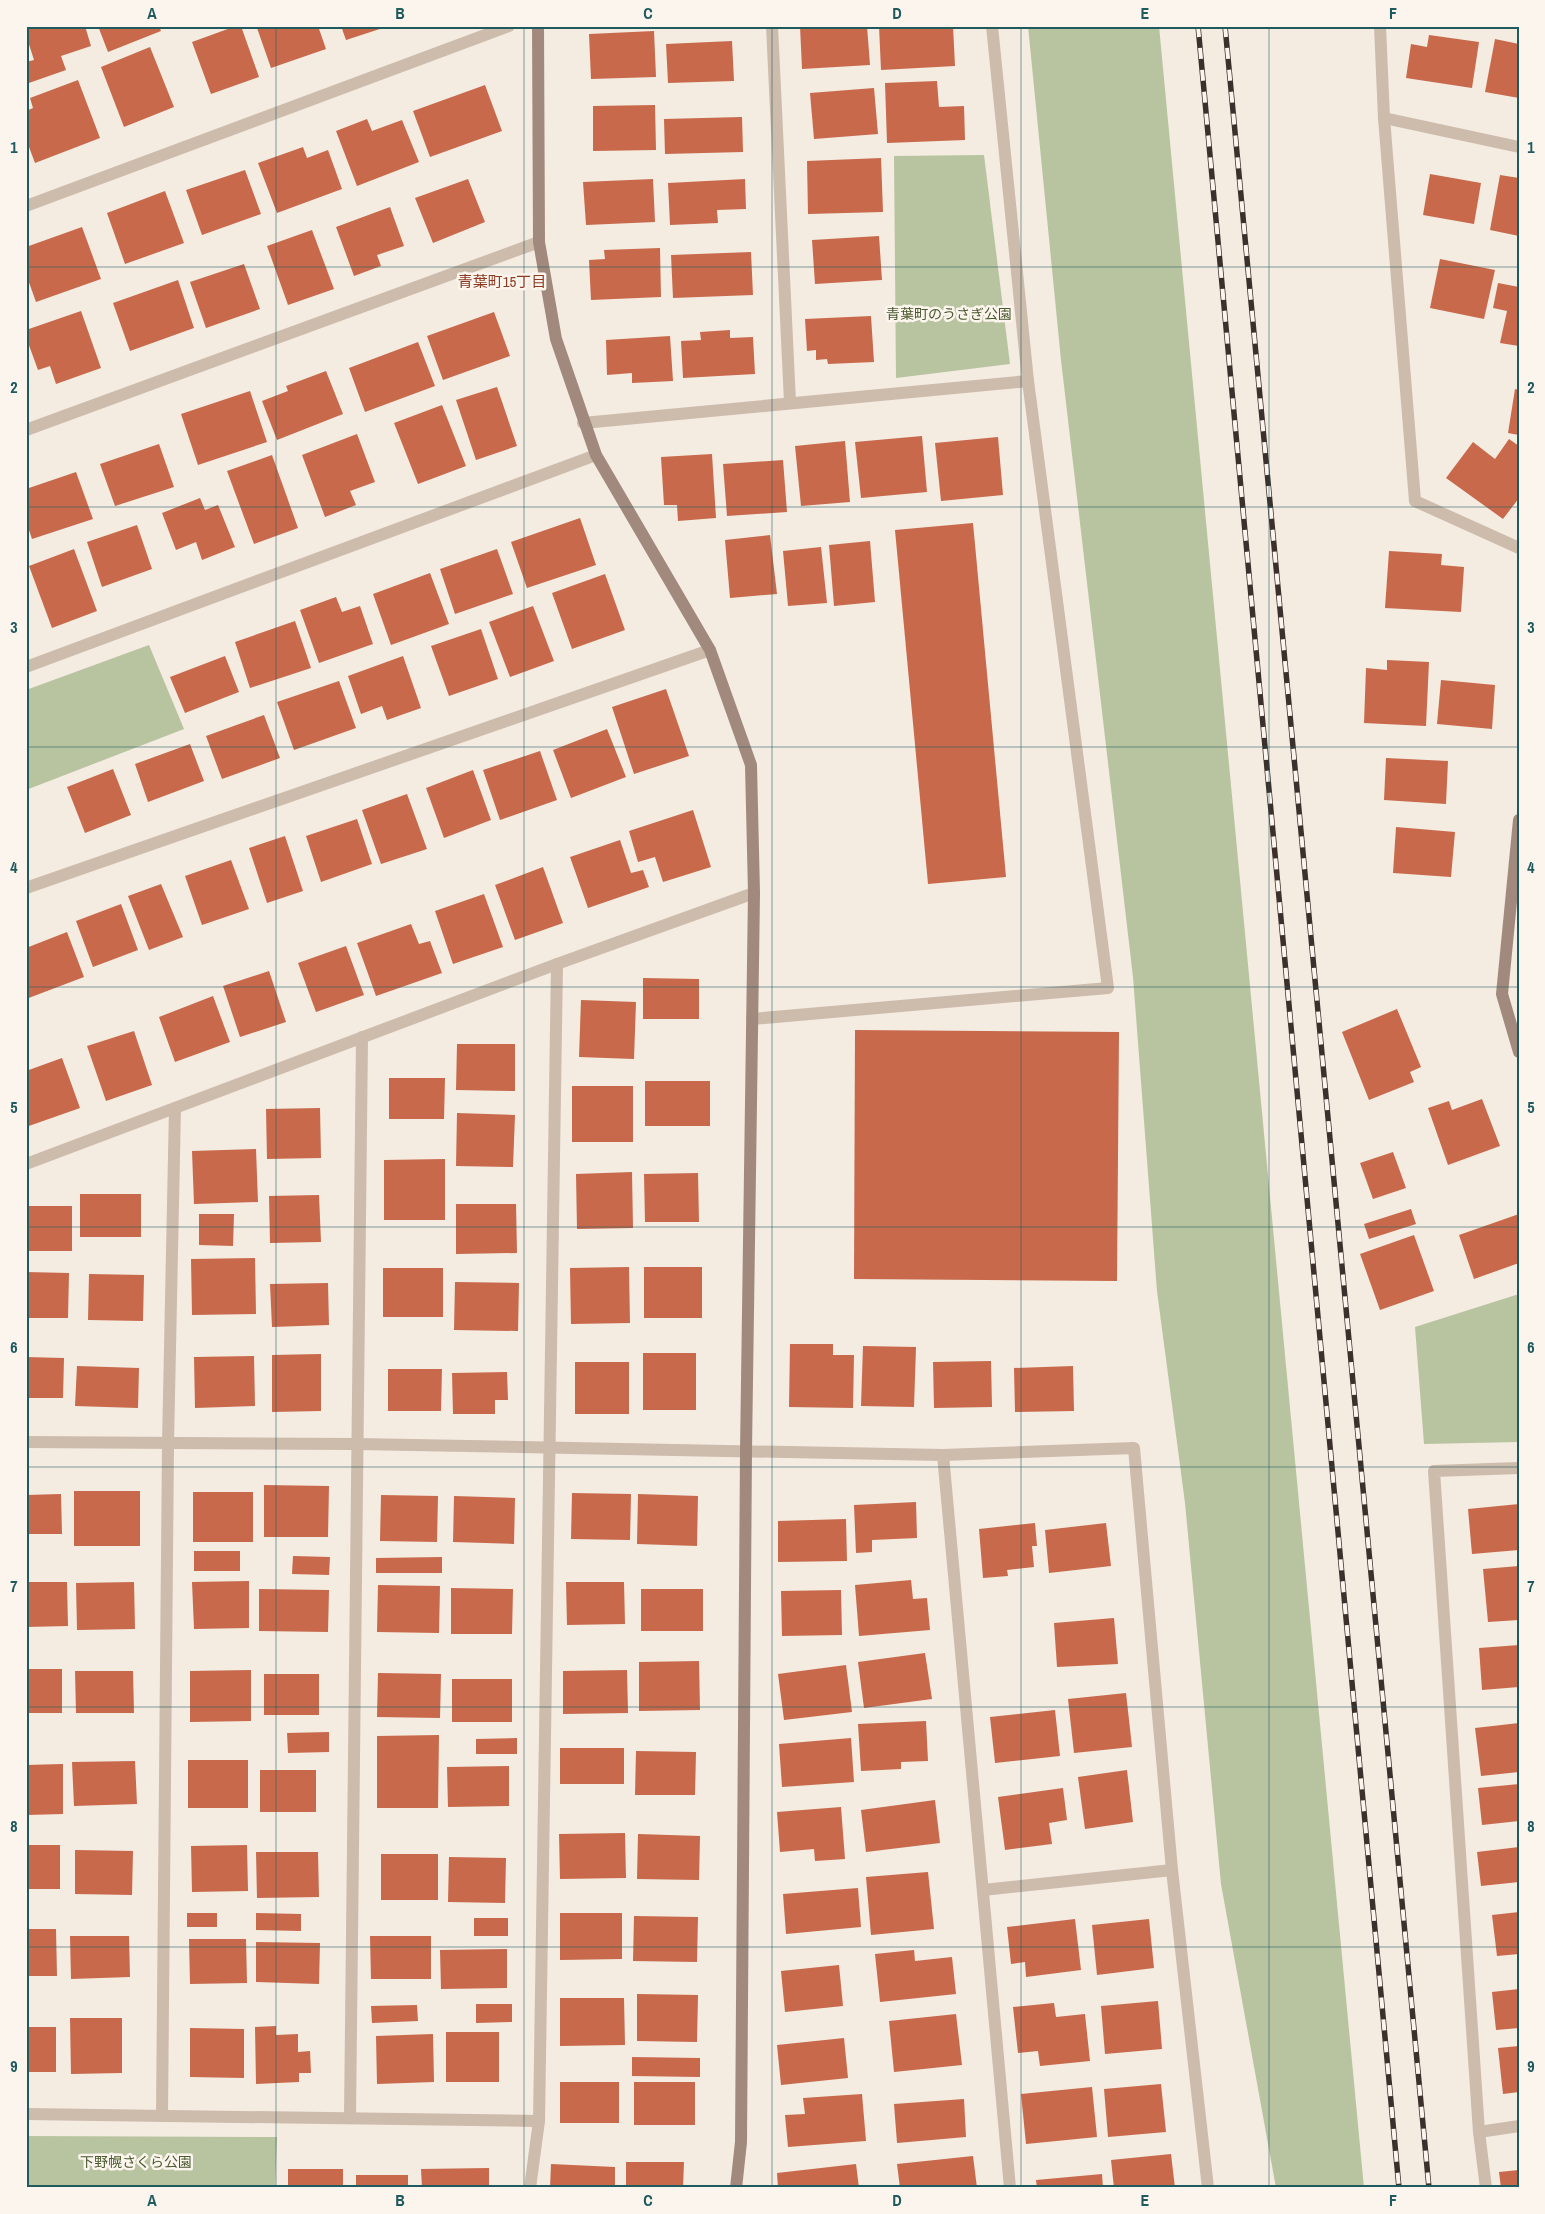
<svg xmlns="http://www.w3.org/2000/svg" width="1545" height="2214" font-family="'Archivo Narrow','Noto Sans JP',sans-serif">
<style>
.green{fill:#b8c4a0}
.building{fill:#c8694b}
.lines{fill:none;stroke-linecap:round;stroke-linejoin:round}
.street{stroke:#cdbbac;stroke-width:12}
.secondary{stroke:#a18a7d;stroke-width:12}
.rail-casing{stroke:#3b302b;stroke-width:5.5}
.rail{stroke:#fbf5ee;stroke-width:4;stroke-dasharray:11;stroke-linecap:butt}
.grid{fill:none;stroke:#1f5a5e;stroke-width:1;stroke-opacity:0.55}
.labels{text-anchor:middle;stroke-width:5;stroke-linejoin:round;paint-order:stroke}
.park-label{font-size:14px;fill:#4a5a2e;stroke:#fbf5ee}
.neighbourhood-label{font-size:15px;fill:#8c3b22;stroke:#fbf5ee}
.neatline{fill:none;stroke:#1f5a5e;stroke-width:2}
.grid-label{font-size:16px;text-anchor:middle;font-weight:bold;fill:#1f5a5e}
</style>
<rect width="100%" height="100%" fill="#f4ebe1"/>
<g class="green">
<polygon points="1028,26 1159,26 1364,2188 1276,2188 1221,1884 1185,1503 1157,1291 1133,977 1061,360"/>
<polygon points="984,155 1010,364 896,378 894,156"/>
<polygon points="149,645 184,729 26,790 26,690"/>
<polygon points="1519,1294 1519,1442 1424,1444 1415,1327"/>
<polygon points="26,2136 277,2137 275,2188 26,2188"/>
</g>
<g class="building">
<polygon points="26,26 85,26 91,46 61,56 66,70 26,84 26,62 34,60 26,35"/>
<polygon points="98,26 159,26 161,31 108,52"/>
<polygon points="236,26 241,26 259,77 211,94 192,42"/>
<polygon points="261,26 318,26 326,49 271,68 257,28"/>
<polygon points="341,26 385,26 386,27 346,40"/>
<polygon points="800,26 867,26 870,65 802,69"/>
<polygon points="879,26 953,26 955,66 881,70"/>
<polygon points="654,31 656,77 591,79 589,34"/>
<polygon points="1429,35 1479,42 1472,88 1406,78 1411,44 1427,47"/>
<polygon points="1495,39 1519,44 1519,98 1485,92"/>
<polygon points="732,41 734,81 668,83 666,44"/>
<polygon points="150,47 174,107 124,127 101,67"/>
<polygon points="78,80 100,138 35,163 26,139 26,111 33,108 30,98"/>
<polygon points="937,81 939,107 964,106 965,140 887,143 885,83"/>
<polygon points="485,85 502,131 430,157 413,111"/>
<polygon points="874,88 878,134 814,139 810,93"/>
<polygon points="655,105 656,150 593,151 593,106"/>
<polygon points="742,117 743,152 665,154 664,119"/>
<polygon points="367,119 372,131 402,120 419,162 357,186 336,131"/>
<polygon points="303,147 307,158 328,150 342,189 277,213 258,163"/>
<polygon points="881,158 883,212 808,214 807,161"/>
<polygon points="245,170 261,214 202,235 186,190"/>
<polygon points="1430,174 1481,183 1474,224 1423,215"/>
<polygon points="1500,175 1519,178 1519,236 1490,230"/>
<polygon points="468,179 485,222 433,243 415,198"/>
<polygon points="653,179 655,222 586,225 583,182"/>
<polygon points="745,179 746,209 717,210 718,223 670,225 668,183"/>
<polygon points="165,191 184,243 125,264 107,213"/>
<polygon points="390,207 404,246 377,255 381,266 354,276 336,227"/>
<polygon points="82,227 101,279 36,302 26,274 26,247"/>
<polygon points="312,230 334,289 288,305 267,246"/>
<polygon points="879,236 882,280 815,284 812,240"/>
<polygon points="660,248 661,297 591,300 589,260 605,259 604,250"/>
<polygon points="751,252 753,295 673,298 671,255"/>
<polygon points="1440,259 1495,270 1484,319 1430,308"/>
<polygon points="244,264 260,309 206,328 190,282"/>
<polygon points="178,280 194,328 130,351 113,303"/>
<polygon points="1498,283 1519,287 1519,346 1500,343 1507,311 1493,308"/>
<polygon points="81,311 101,368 56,384 50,366 38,370 26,337 26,330"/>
<polygon points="494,312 510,356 443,380 427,336"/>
<polygon points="871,316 874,362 828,364 827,359 816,360 816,350 807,351 805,319"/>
<polygon points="730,330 730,338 753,337 755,374 683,378 681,341 701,340 700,332"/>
<polygon points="670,336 673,381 632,383 632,373 607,375 606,340"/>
<polygon points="418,342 435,386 365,412 349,368"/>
<polygon points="326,371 343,414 277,440 262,401 288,391 286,386"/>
<polygon points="497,387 517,446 476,460 456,400"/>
<polygon points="1515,389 1519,390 1519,435 1508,433"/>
<polygon points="250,391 267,442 198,465 181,414"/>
<polygon points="442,405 466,466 418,484 394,423"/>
<polygon points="357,434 375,482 350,491 356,505 325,517 302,455"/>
<polygon points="922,436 927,492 861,498 855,442"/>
<polygon points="998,437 1003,495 941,501 935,443"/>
<polygon points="1509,439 1519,446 1519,498 1503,519 1446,478 1473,442 1495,459"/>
<polygon points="845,441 850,502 801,506 795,446"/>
<polygon points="159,444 174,487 115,506 100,464"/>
<polygon points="712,454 716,518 678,521 677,505 664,505 661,457"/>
<polygon points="272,455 298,528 254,544 227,471"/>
<polygon points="783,460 787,512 727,516 723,464"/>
<polygon points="76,472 93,519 32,539 26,521 26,489"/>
<polygon points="200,498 205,510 218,505 235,547 202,560 196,542 176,550 162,513"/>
<polygon points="580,518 596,565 527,588 511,542"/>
<polygon points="973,523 1006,877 928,884 895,530"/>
<polygon points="137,525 152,569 102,587 87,542"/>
<polygon points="770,535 777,594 730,598 725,540"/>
<polygon points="870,541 875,602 834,606 829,545"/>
<polygon points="821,547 827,603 788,606 783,551"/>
<polygon points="74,549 97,611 52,628 29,566"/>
<polygon points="497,549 513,594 455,614 440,569"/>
<polygon points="1389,551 1442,554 1441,565 1464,567 1461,612 1385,608"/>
<polygon points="430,573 449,624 391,645 373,594"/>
<polygon points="605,574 625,630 572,649 552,593"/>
<polygon points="336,597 342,612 360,606 373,644 319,663 300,610"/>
<polygon points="533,606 554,661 510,677 489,622"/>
<polygon points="295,621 311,668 250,688 235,642"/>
<polygon points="481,629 498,679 449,696 431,646"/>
<polygon points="225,656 239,692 185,713 170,677"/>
<polygon points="403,656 421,708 387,720 382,706 361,714 348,676"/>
<polygon points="1387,660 1429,662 1426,726 1364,723 1366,668 1387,670"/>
<polygon points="1441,680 1495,685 1492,729 1437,724"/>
<polygon points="339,681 356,728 294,750 277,702"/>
<polygon points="666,689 689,756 634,774 612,707"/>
<polygon points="264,715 280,758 222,779 206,736"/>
<polygon points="607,729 626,777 571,798 553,750"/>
<polygon points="190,744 204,781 148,802 135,764"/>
<polygon points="540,751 557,800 500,820 483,770"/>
<polygon points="1386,758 1448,761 1446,804 1384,800"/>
<polygon points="113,769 131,815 85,833 67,787"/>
<polygon points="473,770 491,820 444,838 426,788"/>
<polygon points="407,794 427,849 381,864 362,810"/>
<polygon points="693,810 711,867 663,882 655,857 638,862 629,831"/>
<polygon points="357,819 372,864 321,882 306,836"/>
<polygon points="1396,827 1455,832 1451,877 1393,873"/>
<polygon points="285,836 303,891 267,903 249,848"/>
<polygon points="620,840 631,873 643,870 649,887 588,908 570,857"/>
<polygon points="231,860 249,909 202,925 185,876"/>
<polygon points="543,867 563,923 515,940 495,885"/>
<polygon points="161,884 183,937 149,950 128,896"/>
<polygon points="484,894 503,947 453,964 435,911"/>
<polygon points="121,904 138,950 93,967 76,921"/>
<polygon points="411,924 419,944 430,941 442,973 376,996 357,943"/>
<polygon points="67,932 84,977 26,999 26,948"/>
<polygon points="346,946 364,995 316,1012 298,963"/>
<polygon points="269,971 286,1022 240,1037 223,986"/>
<polygon points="643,978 699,979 699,1019 643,1019"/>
<polygon points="213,996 230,1042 175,1062 159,1017"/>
<polygon points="581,1000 636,1002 634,1059 579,1057"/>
<polygon points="1397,1009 1421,1067 1410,1072 1414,1082 1369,1100 1342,1032"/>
<polygon points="855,1030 1119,1032 1117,1281 854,1279"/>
<polygon points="134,1031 152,1085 106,1101 87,1046"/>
<polygon points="457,1044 515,1044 515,1091 456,1090"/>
<polygon points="62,1058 80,1108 26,1127 26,1071"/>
<polygon points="389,1078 445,1078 444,1119 389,1119"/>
<rect x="645" y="1081" width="65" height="45"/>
<rect x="572" y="1086" width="61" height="56"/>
<polygon points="1482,1099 1500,1146 1448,1165 1428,1108 1449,1101 1452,1110"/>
<polygon points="320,1108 321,1158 267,1159 266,1109"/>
<polygon points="457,1113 515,1115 513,1167 456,1166"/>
<polygon points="256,1149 258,1202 194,1204 192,1151"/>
<polygon points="1393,1152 1406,1188 1373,1199 1360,1163"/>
<polygon points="445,1159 445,1220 384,1220 384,1160"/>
<polygon points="632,1172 633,1228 577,1229 576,1174"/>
<polygon points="698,1173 699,1222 645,1222 644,1174"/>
<rect x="80" y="1194" width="61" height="43"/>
<polygon points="319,1195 321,1242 270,1243 269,1196"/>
<polygon points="456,1204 516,1204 517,1253 456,1254"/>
<rect x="26" y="1206" width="46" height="45"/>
<polygon points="1411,1209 1416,1224 1369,1239 1364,1224"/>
<polygon points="199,1214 234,1214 233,1246 199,1245"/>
<polygon points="1519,1214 1519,1263 1474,1279 1459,1235"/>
<polygon points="1414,1235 1434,1291 1380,1310 1360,1254"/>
<polygon points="255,1258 256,1314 192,1315 191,1259"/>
<polygon points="629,1267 630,1323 571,1324 570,1268"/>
<rect x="644" y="1267" width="58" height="51"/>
<rect x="383" y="1268" width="60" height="49"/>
<polygon points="26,1272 69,1273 68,1318 26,1318"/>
<polygon points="89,1274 144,1275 143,1321 88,1320"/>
<polygon points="455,1282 519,1283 518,1331 454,1330"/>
<polygon points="328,1283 329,1325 272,1327 270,1284"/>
<polygon points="790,1344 833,1344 833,1355 854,1355 853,1408 789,1407"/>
<polygon points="863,1346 916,1347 914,1407 861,1406"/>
<rect x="643" y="1353" width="53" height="57"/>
<polygon points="321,1354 321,1411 272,1412 272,1355"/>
<polygon points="254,1356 255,1406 195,1408 194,1357"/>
<polygon points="26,1357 64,1358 63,1398 26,1398"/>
<polygon points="991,1361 992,1407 934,1408 933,1362"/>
<rect x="575" y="1362" width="54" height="52"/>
<polygon points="77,1366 139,1368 138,1408 75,1406"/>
<polygon points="1073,1366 1074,1411 1015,1412 1014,1368"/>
<polygon points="388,1369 442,1369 441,1411 388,1411"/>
<polygon points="507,1372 508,1400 495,1400 495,1414 453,1414 452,1373"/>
<polygon points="264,1485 329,1486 328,1537 264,1537"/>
<rect x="74" y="1491" width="66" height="55"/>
<rect x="193" y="1492" width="60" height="50"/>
<polygon points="572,1493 631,1494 630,1540 571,1539"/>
<polygon points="61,1494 62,1534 26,1534 26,1495"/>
<polygon points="638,1494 698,1496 697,1546 637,1544"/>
<polygon points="381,1495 438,1496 437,1542 380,1541"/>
<polygon points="454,1496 515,1498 514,1544 453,1542"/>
<polygon points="916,1502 917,1538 872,1540 872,1552 856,1553 854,1505"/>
<polygon points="1519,1504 1519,1550 1472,1554 1468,1509"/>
<polygon points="846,1519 847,1561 778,1562 778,1521"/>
<polygon points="1035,1523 1037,1546 1032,1546 1034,1567 1007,1570 1008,1576 983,1578 979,1529"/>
<polygon points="1106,1523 1111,1566 1049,1573 1045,1530"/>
<rect x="194" y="1551" width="46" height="20"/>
<polygon points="293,1556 330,1557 329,1575 292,1574"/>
<polygon points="442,1557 442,1573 376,1573 376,1558"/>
<polygon points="1519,1566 1519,1620 1488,1622 1483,1569"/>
<polygon points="911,1580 913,1599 927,1598 930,1630 859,1636 855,1585"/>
<polygon points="249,1581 249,1628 194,1629 192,1582"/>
<polygon points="26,1582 67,1582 68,1626 26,1627"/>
<polygon points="134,1582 135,1629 77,1630 76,1583"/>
<polygon points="566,1582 624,1582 625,1624 567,1625"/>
<polygon points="378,1585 440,1586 439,1633 377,1632"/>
<polygon points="451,1588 513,1589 512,1634 451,1634"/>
<polygon points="259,1589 329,1590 328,1632 259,1631"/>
<rect x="641" y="1589" width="62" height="42"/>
<polygon points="841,1590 842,1635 782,1636 781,1591"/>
<polygon points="1114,1618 1118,1664 1057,1667 1054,1623"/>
<polygon points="1519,1645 1519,1687 1482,1690 1479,1648"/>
<polygon points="925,1653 932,1699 864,1708 858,1662"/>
<polygon points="699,1661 700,1710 639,1711 639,1662"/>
<polygon points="846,1665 852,1712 784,1720 778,1674"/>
<rect x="26" y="1669" width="36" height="44"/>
<polygon points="251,1670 251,1721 190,1722 190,1671"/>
<polygon points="627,1670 628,1713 563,1714 563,1671"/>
<polygon points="75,1671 133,1671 134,1713 76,1713"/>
<polygon points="378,1673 441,1674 440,1718 377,1717"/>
<rect x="264" y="1674" width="55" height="41"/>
<rect x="452" y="1679" width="60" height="43"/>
<polygon points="1126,1693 1132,1747 1074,1753 1068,1699"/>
<polygon points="1055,1710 1060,1756 995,1763 990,1717"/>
<polygon points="926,1721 928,1761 901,1762 901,1769 861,1771 858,1724"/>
<polygon points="1519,1723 1519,1772 1481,1776 1475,1728"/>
<polygon points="329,1732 329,1752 288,1753 287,1733"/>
<polygon points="439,1735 438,1808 377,1808 377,1736"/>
<polygon points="517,1738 517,1754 476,1754 476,1739"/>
<polygon points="851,1738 854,1782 782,1787 779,1744"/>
<rect x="560" y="1748" width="64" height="36"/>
<polygon points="636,1751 696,1752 695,1795 635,1795"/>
<rect x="188" y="1760" width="60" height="48"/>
<polygon points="135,1761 137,1804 74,1806 72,1762"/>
<polygon points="63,1764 63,1814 27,1815 26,1765"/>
<polygon points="509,1766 509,1806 448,1807 447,1767"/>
<rect x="260" y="1770" width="56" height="42"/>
<polygon points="1127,1770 1133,1822 1085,1829 1078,1777"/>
<polygon points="1519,1784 1519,1821 1482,1825 1478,1788"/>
<polygon points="1063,1788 1067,1820 1049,1823 1052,1844 1005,1850 998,1797"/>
<polygon points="935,1800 940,1843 866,1852 861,1810"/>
<polygon points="841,1807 845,1859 815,1861 814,1849 780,1852 777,1812"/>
<polygon points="625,1833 626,1878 560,1879 559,1834"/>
<polygon points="638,1834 700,1836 699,1880 637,1879"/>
<rect x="26" y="1845" width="34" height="44"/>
<polygon points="247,1845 248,1891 192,1892 191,1846"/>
<polygon points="1519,1847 1519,1882 1481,1886 1477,1852"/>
<polygon points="75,1850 133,1851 132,1895 75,1894"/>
<polygon points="256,1852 318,1852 319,1897 257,1898"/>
<rect x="381" y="1854" width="57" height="46"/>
<polygon points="449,1857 506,1858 505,1903 448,1902"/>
<polygon points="928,1872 934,1929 871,1935 866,1877"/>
<polygon points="858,1888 861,1927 786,1934 783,1894"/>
<polygon points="1519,1912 1519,1954 1497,1956 1492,1915"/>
<rect x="187" y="1913" width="30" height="14"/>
<polygon points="256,1913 301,1914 301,1931 256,1930"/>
<polygon points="560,1913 622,1913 622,1959 560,1960"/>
<polygon points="634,1916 698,1917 697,1962 633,1961"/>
<rect x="474" y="1918" width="34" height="18"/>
<polygon points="1075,1919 1081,1970 1026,1977 1025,1962 1011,1964 1007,1927"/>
<polygon points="1149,1919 1154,1968 1097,1975 1092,1925"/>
<polygon points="26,1929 56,1929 57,1976 26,1976"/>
<polygon points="70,1936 129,1936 130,1977 71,1979"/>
<polygon points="370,1936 431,1936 431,1979 371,1979"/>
<polygon points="189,1939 246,1939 247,1983 190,1984"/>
<polygon points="256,1942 320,1943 319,1984 256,1982"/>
<polygon points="507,1949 507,1988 441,1989 440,1950"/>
<polygon points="914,1950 915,1961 952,1957 956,1994 880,2002 875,1954"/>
<polygon points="839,1965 843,2006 785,2012 781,1971"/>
<polygon points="1519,1989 1519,2028 1496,2030 1492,1992"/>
<polygon points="637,1994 698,1995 697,2042 637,2041"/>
<polygon points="560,1998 624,1998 625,2045 560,2046"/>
<polygon points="1158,2001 1162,2049 1105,2054 1101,2006"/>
<polygon points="1054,2003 1056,2017 1085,2014 1090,2061 1040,2066 1038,2051 1018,2053 1013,2007"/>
<polygon points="476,2004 512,2004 512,2022 476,2023"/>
<polygon points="417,2005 418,2021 372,2023 371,2006"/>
<polygon points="956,2014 962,2065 894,2072 889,2021"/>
<polygon points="70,2018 122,2018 122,2073 71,2074"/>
<polygon points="276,2026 276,2035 298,2034 298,2052 310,2051 311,2073 299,2073 299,2082 256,2084 255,2027"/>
<rect x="26" y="2027" width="30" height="45"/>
<polygon points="190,2028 244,2029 244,2078 190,2077"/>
<rect x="446" y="2032" width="53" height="50"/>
<polygon points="433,2034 434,2082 377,2084 376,2036"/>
<polygon points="844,2038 848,2078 781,2085 777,2045"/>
<polygon points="1519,2046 1519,2092 1503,2094 1498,2048"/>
<polygon points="632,2057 700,2058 700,2077 632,2076"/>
<rect x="560" y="2082" width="59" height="41"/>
<rect x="634" y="2082" width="61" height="43"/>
<polygon points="1161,2084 1166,2132 1108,2137 1104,2089"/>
<polygon points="1092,2087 1097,2137 1026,2144 1021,2094"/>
<polygon points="862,2094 866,2141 788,2147 785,2115 805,2114 803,2098"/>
<polygon points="964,2099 966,2137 897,2143 894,2104"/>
<polygon points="1171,2154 1175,2188 1114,2188 1111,2160"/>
<polygon points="973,2156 977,2188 900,2188 897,2164"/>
<polygon points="626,2162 684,2162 683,2188 626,2188"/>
<polygon points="551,2164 615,2167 615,2188 550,2188"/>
<polygon points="856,2164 859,2188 778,2188 777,2173"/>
<polygon points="489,2168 489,2188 422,2188 421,2169"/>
<rect x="288" y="2169" width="55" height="19"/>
<polygon points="1519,2170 1519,2188 1501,2188 1499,2172"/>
<polygon points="1102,2174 1103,2188 1037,2188 1036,2180"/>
<rect x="356" y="2175" width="52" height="13"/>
</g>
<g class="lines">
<g class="street">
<polyline points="772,26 790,402"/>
<polyline points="1380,26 1384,118 1415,501 1519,548"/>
<polyline points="1384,118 1519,147"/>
<polyline points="26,206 509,26"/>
<polyline points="583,423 1028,381"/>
<polyline points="26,430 539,242"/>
<polyline points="26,667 596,455"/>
<polyline points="26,888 710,650"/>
<polyline points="752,1019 1108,988 1028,381 992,26"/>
<polyline points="26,1164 557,964 754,893"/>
<polyline points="26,1442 357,1444 943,1455 1134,1448 1172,1870 1208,2188"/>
<polyline points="943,1455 1010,2188"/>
<polyline points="983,1890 1172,1870"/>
<polyline points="26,2114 539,2121"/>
<polyline points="162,2116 168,1444 175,1108"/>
<polyline points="350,2117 362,1037"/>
<polyline points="1479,2132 1519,2126"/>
<polyline points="530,2188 539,2121 557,964"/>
<polyline points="1486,2188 1479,2132 1434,1471 1519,1468"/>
</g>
<g class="secondary">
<polyline points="538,26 539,242 556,339 596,455 710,650 751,765 754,893 746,1451 741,2142 736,2188"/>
<polyline points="1519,820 1502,994 1519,1052"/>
</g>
<defs>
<g id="rail">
<polyline points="1198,26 1399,2188"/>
<polyline points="1225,26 1429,2188"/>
</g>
</defs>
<use href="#rail" class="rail-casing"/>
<use href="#rail" class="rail"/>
</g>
<path class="grid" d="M 276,26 L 276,2188M 524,26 L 524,2188M 772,26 L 772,2188M 1021,26 L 1021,2188M 1269,26 L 1269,2188M 26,267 L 1519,267M 26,507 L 1519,507M 26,747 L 1519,747M 26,987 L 1519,987M 26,1227 L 1519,1227M 26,1467 L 1519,1467M 26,1707 L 1519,1707M 26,1947 L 1519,1947"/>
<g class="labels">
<g class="park-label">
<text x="949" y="319">青葉町のうさぎ公園</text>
<text x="136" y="2167">下野幌さくら公園</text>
</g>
<g class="neighbourhood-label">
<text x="502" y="287">青葉町15丁目</text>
</g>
</g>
<rect width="1545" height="2214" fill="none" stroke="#fbf5ee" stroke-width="55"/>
<rect x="28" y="28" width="1490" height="2158" class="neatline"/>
<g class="grid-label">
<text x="152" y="19">A</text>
<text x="400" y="19">B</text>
<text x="648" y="19">C</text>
<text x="897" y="19">D</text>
<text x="1145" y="19">E</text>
<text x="1393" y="19">F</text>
<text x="14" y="153">1</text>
<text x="1531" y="153">1</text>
<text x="14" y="393">2</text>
<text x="1531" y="393">2</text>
<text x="14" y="633">3</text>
<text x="1531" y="633">3</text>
<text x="14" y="873">4</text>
<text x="1531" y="873">4</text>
<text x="14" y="1113">5</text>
<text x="1531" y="1113">5</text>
<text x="14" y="1353">6</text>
<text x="1531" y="1353">6</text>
<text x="14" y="1592">7</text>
<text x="1531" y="1592">7</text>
<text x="14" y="1832">8</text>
<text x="1531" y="1832">8</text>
<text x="14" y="2072">9</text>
<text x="1531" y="2072">9</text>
<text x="152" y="2206">A</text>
<text x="400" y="2206">B</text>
<text x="648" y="2206">C</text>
<text x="897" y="2206">D</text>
<text x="1145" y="2206">E</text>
<text x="1393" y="2206">F</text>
</g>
</svg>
